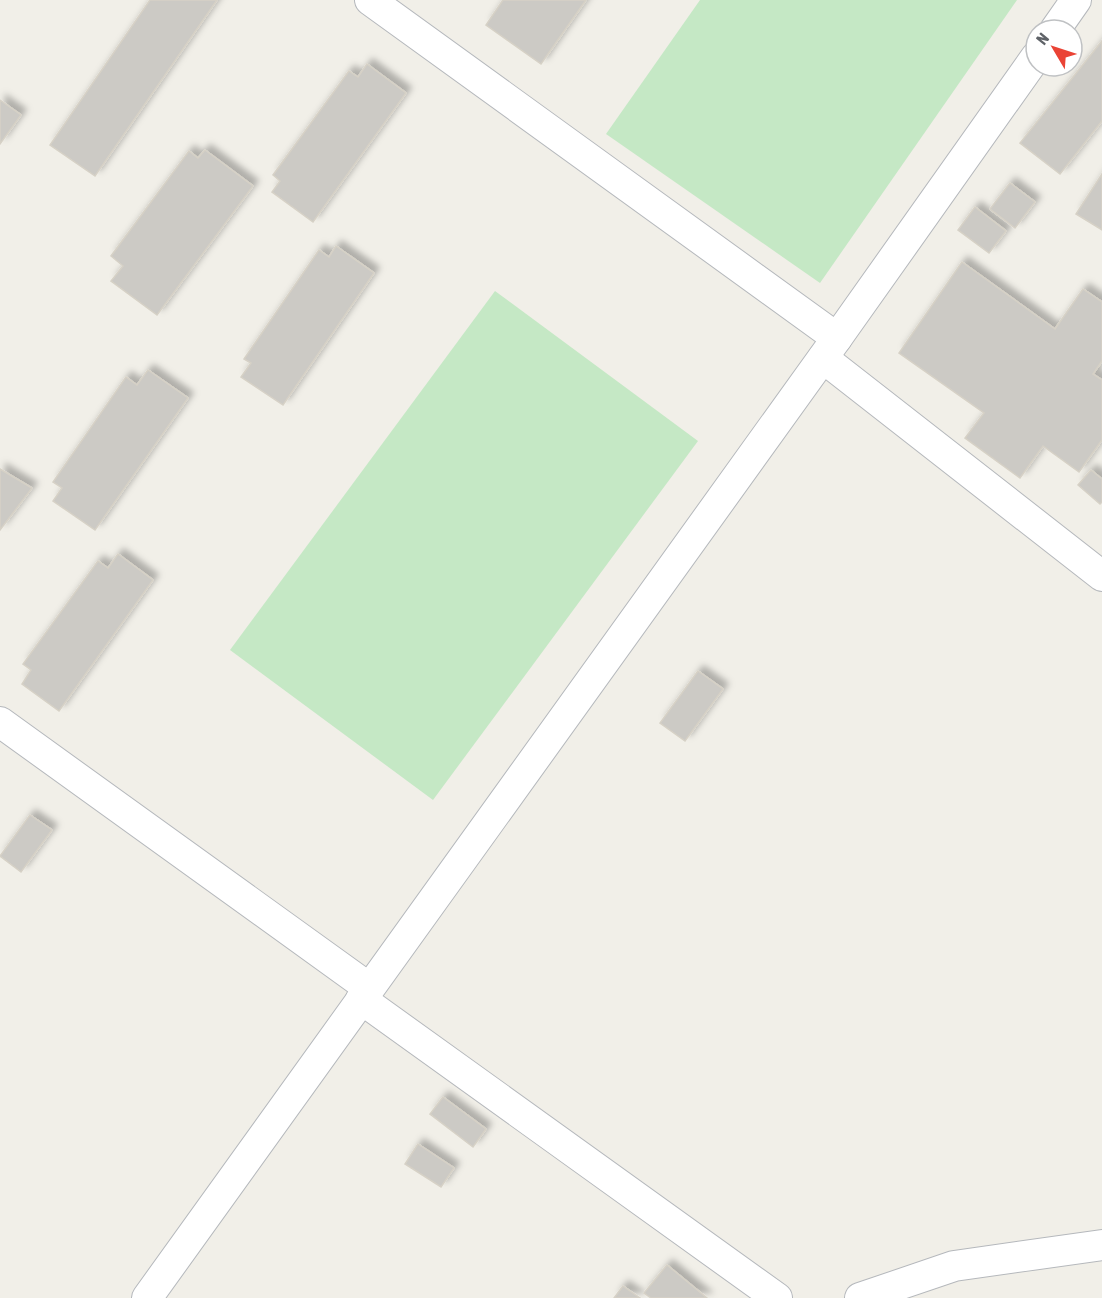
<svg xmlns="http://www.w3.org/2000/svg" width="1102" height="1298" font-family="'Asap Condensed',sans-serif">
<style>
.green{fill:#c5e8c5}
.building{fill:#cccac5;stroke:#d6d1c6;stroke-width:1.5;filter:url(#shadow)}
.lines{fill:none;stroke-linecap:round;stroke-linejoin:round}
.minor-casing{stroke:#b5b8bc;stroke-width:32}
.minor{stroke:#fff;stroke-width:30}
</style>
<defs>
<filter id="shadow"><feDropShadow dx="5.5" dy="-5.5" stdDeviation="3" flood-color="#0004"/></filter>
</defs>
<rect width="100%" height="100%" fill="#f1efe8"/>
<g class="green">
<polygon points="700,0 1017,0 820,283 606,134"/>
<polygon points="495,291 698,441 433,800 230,650"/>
</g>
<g class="building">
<polygon points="150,0 217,0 95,176 50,145"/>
<polygon points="503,0 586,0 541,64 486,25"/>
<polygon points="1102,41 1102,121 1060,174 1020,143"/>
<polygon points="367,64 406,93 313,222 272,192 280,181 273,175 349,71 358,77"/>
<polygon points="0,100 21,115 0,144"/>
<polygon points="205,150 253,186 157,315 111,281 123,266 111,256 189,151 198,158"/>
<polygon points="1102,174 1102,230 1076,214"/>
<polygon points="1010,183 1035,202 1015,228 990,209"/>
<polygon points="975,207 1006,231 989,253 958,230"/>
<polygon points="336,246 374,273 283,405 241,377 251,363 244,359 319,250 329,257"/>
<polygon points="962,262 1055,329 1083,289 1102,302 1102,361 1093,374 1102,380 1102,440 1079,472 1043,446 1020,478 965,438 984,413 899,353"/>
<polygon points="148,370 188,398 95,530 53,501 62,488 53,482 126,377 137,385"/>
<polygon points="0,469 32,488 0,530"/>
<polygon points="1091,470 1102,479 1102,502 1100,504 1078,485"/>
<polygon points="118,554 153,580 59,711 22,684 31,670 23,664 98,561 108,568"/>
<polygon points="698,671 723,689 685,741 660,723"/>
<polygon points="30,815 52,830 21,872 0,856"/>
<polygon points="443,1097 486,1129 473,1147 430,1114"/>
<polygon points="418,1144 454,1168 441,1187 405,1164"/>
<polygon points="667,1265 707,1298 651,1298 644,1293"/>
<polygon points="623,1286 640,1298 614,1298"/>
</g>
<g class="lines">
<defs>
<g id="minor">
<polyline points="370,0 837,338"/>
<polyline points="1055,30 1076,0"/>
<polyline points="823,358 1102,576"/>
<polyline points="0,722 369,988"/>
<polyline points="361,999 777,1298"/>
<polyline points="147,1298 837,338 1036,57"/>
<polyline points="860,1298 954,1266 1102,1245"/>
</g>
</defs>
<use href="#minor" class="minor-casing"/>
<use href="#minor" class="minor"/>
</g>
<g transform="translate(1054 48) rotate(309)"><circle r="28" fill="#ffffff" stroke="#bfc1c3" stroke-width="1.5"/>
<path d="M0-4.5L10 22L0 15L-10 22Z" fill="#ea4335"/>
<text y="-9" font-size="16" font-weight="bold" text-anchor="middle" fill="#5f6368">N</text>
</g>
</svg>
